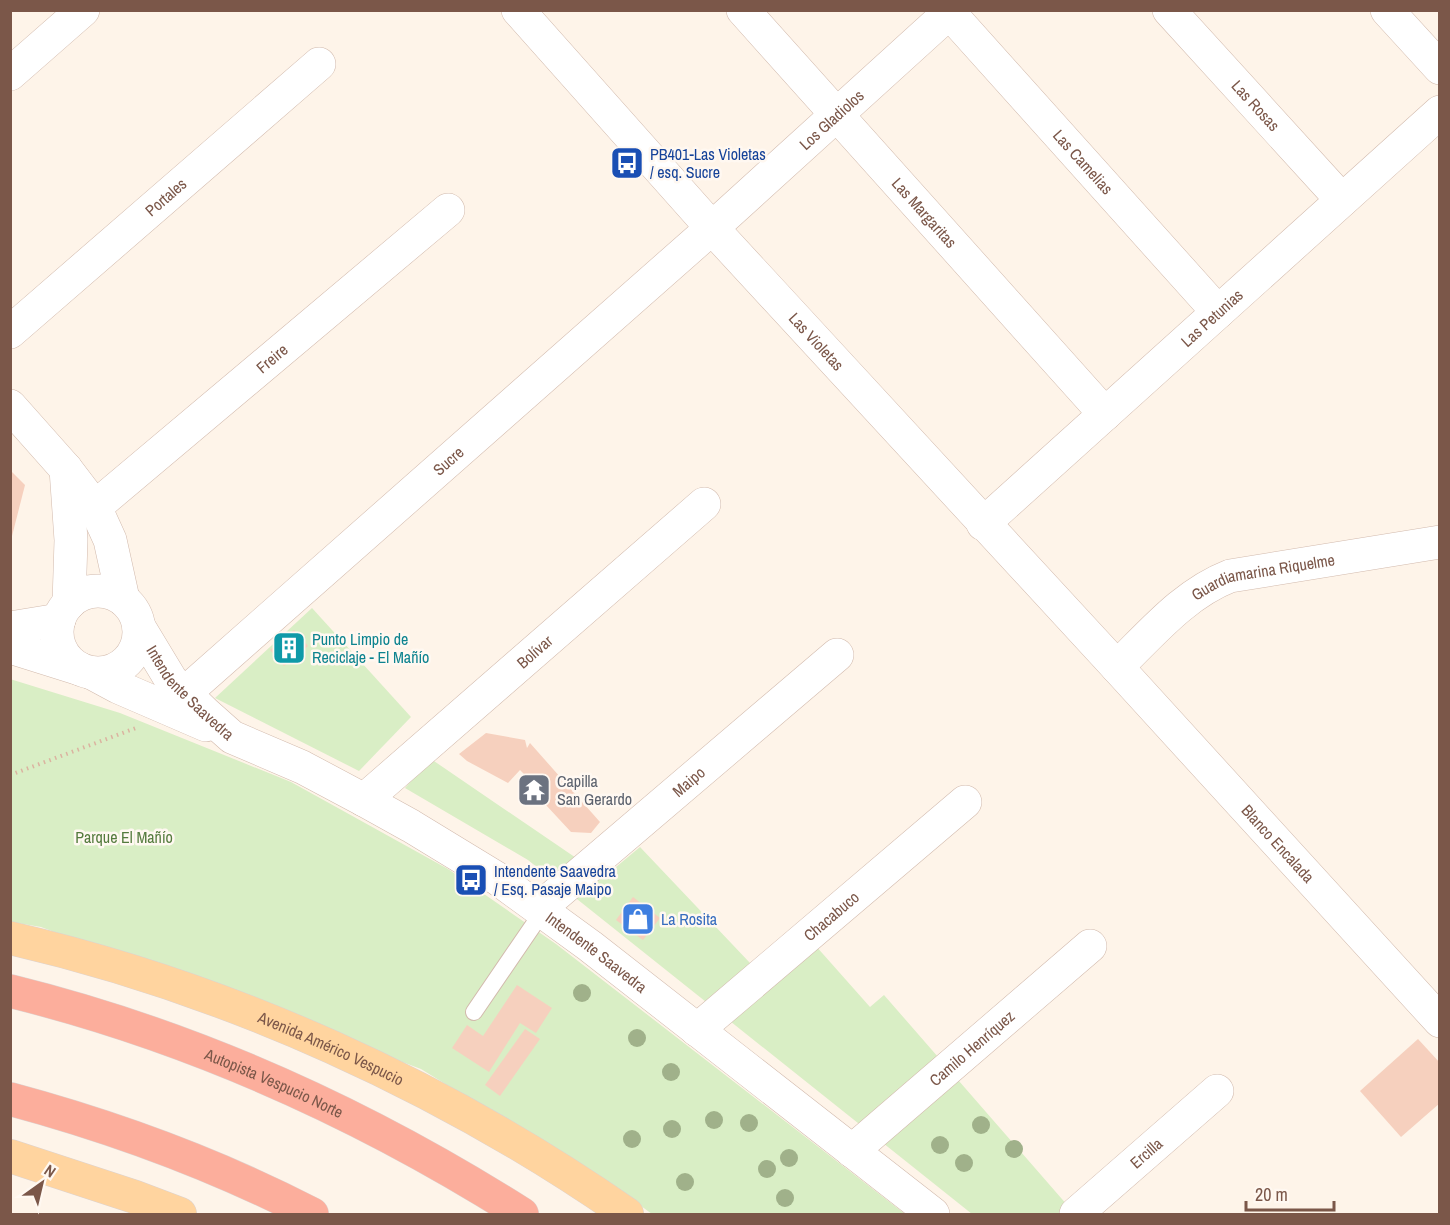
<svg xmlns="http://www.w3.org/2000/svg" width="1450" height="1225" font-family="'Archivo Narrow',sans-serif">
<style>
.green{fill:#d9eec5}
.building{fill:#f6d0be}
.lines{fill:none;stroke-linecap:round;stroke-linejoin:round}
.lane-casing{stroke:#d2baad;stroke-width:18}
.street-casing{stroke:#d2baad;stroke-width:34}
.primary-casing{stroke:#ddd3d0;stroke-width:34}
.highway-casing{stroke:#ddd3d0;stroke-width:34}
.path{stroke:#dbb3a0;stroke-width:4;stroke-dasharray:1.5 4.5;stroke-linecap:butt}
.lane{stroke:#fff;stroke-width:16}
.street{stroke:#fff;stroke-width:33}
.primary{stroke:#ffd49f;stroke-width:33}
.highway{stroke:#fcae9c;stroke-width:33}
.tree{fill:#a0b18a}
.labels{text-anchor:middle;stroke-width:5;stroke-linejoin:round;paint-order:stroke}
.street-label{font-size:16px;fill:#7b5749;stroke:#fff8f1}
.transit-label{font-size:16px;fill:#164399;stroke:#fff8f1;text-anchor:start}
.culture-label{font-size:16px;fill:#0d838f;stroke:#fff8f1;text-anchor:start}
.worship-label{font-size:16px;fill:#5b616d;stroke:#fff8f1;text-anchor:start}
.park-label{font-size:16px;fill:#547b3d;stroke:#fff8f1}
.shop-label{font-size:16px;fill:#366cbe;stroke:#fff8f1;text-anchor:start}
</style>
<rect width="100%" height="100%" fill="#fef4e9"/>
<g class="green">
<polygon points="312,608 411,717 359,771 215,698"/>
<polygon points="10,679 120,713 291,782 448,869 556,944 905,1214 652,1214 626,1195 421,1069 41,927 11,922"/>
<polygon points="431,759 604,877 640,847 770,984 815,945 870,1007 884,995 1075,1214 972,1214 528,860 405,788"/>
</g>
<g class="building">
<polygon points="10,470 25,485 11,540 10,540"/>
<polygon points="294,630 308,646 284,666 270,650"/>
<polygon points="486,733 525,740 527,748 530,743 600,822 591,833 571,832 545,804 549,799 528,776 527,777 520,770 508,783 467,761 459,754"/>
<polygon points="633,897 660,918 643,940 616,920"/>
<polygon points="517,985 552,1008 536,1033 520,1023 489,1072 452,1048 467,1025 483,1036"/>
<polygon points="525,1029 540,1039 500,1096 485,1085"/>
<polygon points="1418,1039 1440,1063 1440,1103 1401,1137 1360,1091"/>
</g>
<g class="lines">
<defs>
<polyline id="lane" points="474,1012 543,911"/>
<g id="street">
<path id="s1" d="M 518,10 L 712,228 L 1117,667 L 1440,1021"/>
<path id="s2" d="M 743,10 L 1105,414"/>
<path id="s3" d="M 947,10 L 1218,312"/>
<path id="s4" d="M 1169,10 L 1342,200"/>
<polyline points="1387,10 1440,68"/>
<polyline points="10,74 83,10"/>
<path id="s5" d="M 10,332 L 319,64"/>
<polyline points="10,406 66,469 95,507 110,540 123,599"/>
<polyline points="66,469 71,540 69,603"/>
<path id="s6" d="M 95,507 L 448,210"/>
<path id="s7" d="M 983,524 L 1440,112"/>
<circle cx="98" cy="632" r="41"/>
<path id="s8" d="M 139,627 L 171,680 L 205,713 L 232,737 L 302,767 L 364,800 L 411,826 L 498,879 L 590,946 L 933,1214"/>
<polyline points="10,628 59,620"/>
<polyline points="10,647 80,669"/>
<path id="s9" d="M 1117,667 C 1152,633 1184,594 1230,576 L 1440,542"/>
<polyline points="92,673 118,687 206,725"/>
<path id="s10" d="M 185,693 L 712,228 L 952,10"/>
<path id="s11" d="M 364,800 L 704,504"/>
<path id="s12" d="M 540,908 L 837,655"/>
<path id="s13" d="M 697,1030 L 965,802"/>
<path id="s14" d="M 852,1151 L 1090,946"/>
<path id="s15" d="M 1076,1214 L 1217,1091"/>
</g>
<g id="primary">
<path id="s16" d="M 10,938 C 230,989 443,1086 627,1214"/>
<polyline points="10,1156 135,1197 180,1214"/>
</g>
<g id="highway">
<path id="s17" d="M 10,991 C 192,1036 364,1114 522,1214"/>
<path d="M 10,1099 C 114,1127 217,1165 312,1214"/>
</g>
</defs>
<use href="#lane" class="lane-casing"/>
<use href="#street" class="street-casing"/>
<use href="#primary" class="primary-casing"/>
<use href="#highway" class="highway-casing"/>
<polyline class="path" points="10,775 136,728"/>
<use href="#lane" class="lane"/>
<use href="#street" class="street"/>
<use href="#primary" class="primary"/>
<use href="#highway" class="highway"/>
</g>
<g class="tree">
<circle cx="582" cy="993" r="9"/>
<circle cx="637" cy="1038" r="9"/>
<circle cx="671" cy="1072" r="9"/>
<circle cx="714" cy="1120" r="9"/>
<circle cx="749" cy="1123" r="9"/>
<circle cx="981" cy="1125" r="9"/>
<circle cx="672" cy="1129" r="9"/>
<circle cx="632" cy="1139" r="9"/>
<circle cx="940" cy="1145" r="9"/>
<circle cx="1014" cy="1149" r="9"/>
<circle cx="789" cy="1158" r="9"/>
<circle cx="964" cy="1163" r="9"/>
<circle cx="767" cy="1169" r="9"/>
<circle cx="685" cy="1182" r="9"/>
<circle cx="785" cy="1198" r="9"/>
</g>
<defs>
<symbol id="bus-square" viewBox="-11 -11 22 22"><rect x="-9" y="-9" width="18" height="18" rx="4" fill="#1a4fb4" stroke="#fff8f1"/><path d="M-5-6H5V4H4V6H2V4H-2V6H-4V4H-5ZM-3.5-4V0h7V-4ZM-3.5 1.2v1.5H-2V1.2ZM2 1.2v1.5H3.5V1.2Z" fill="#fff"/></symbol>
<symbol id="building-square" viewBox="-11 -11 22 22"><rect x="-9" y="-9" width="18" height="18" rx="4" fill="#0f9aa8" stroke="#fff8f1"/><path d="M-4-6H4V6H1V3H-1V6H-4ZM-2.5-4.3h1.7v1.8h-1.7ZM.8-4.3h1.7v1.8H.8ZM-2.5-1h1.7V.8h-1.7ZM.8-1h1.7V.8H.8Z" fill="#fff"/></symbol>
<symbol id="temple-square" viewBox="-11 -11 22 22"><rect x="-9" y="-9" width="18" height="18" rx="4" fill="#6b7280" stroke="#fff8f1"/><path d="M0-6L5-2H3V0L6.5 2.5H4V6H1.5V3h-3V6H-4V2.5H-6.5L-3 0V-2H-5Z" fill="#fff"/></symbol>
<symbol id="shop-square" viewBox="-11 -11 22 22"><rect x="-9" y="-9" width="18" height="18" rx="4" fill="#3f7fe0" stroke="#fff8f1"/><path d="M-5-2.5h2.3a2.7 3.5 0 0 1 5.4 0H5L5.5 6h-11ZM-1.5-2.5h3a1.5 2.3 0 0 0-3 0Z" fill="#fff"/></symbol>
</defs>
<g fill-rule="evenodd">
<use href="#bus-square" x="608" y="144" width="38" height="38"/>
<use href="#building-square" x="270" y="629" width="38" height="38"/>
<use href="#temple-square" x="515" y="771" width="38" height="38"/>
<use href="#bus-square" x="452" y="861" width="38" height="38"/>
<use href="#shop-square" x="619" y="900" width="38" height="38"/>
</g>
<g class="labels">
<g class="street-label">
<text dy="6" stroke="none"><textPath href="#s4" startOffset="129">Las Rosas</textPath></text>
<text dy="6" stroke="none"><textPath href="#s10" startOffset="864">Los Gladiolos</textPath></text>
<text dy="6" stroke="none"><textPath href="#s3" startOffset="204">Las Camelias</textPath></text>
<text dy="6" stroke="none"><textPath href="#s5" startOffset="206">Portales</textPath></text>
<text dy="6" stroke="none"><textPath href="#s2" startOffset="272">Las Margaritas</textPath></text>
<text dy="6" stroke="none"><textPath href="#s7" startOffset="308">Las Petunias</textPath></text>
<text dy="6" stroke="none"><textPath href="#s1" startOffset="446">Las Violetas</textPath></text>
<text dy="6" stroke="none"><textPath href="#s6" startOffset="231">Freire</textPath></text>
<text dy="6" stroke="none"><textPath href="#s10" startOffset="351">Sucre</textPath></text>
<text dy="6" stroke="none"><textPath href="#s9" startOffset="178">Guardiamarina Riquelme</textPath></text>
<text dy="6" stroke="none"><textPath href="#s11" startOffset="226">Bolívar</textPath></text>
<text dy="6" stroke="none"><textPath href="#s8" startOffset="84">Intendente Saavedra</textPath></text>
<text dy="6" stroke="none"><textPath href="#s12" startOffset="195">Maipo</textPath></text>
<text dy="6" stroke="none"><textPath href="#s1" startOffset="1128">Blanco Encalada</textPath></text>
<text dy="6" stroke="none"><textPath href="#s13" startOffset="176">Chacabuco</textPath></text>
<text dy="6" stroke="none"><textPath href="#s8" startOffset="570">Intendente Saavedra</textPath></text>
<text dy="6" stroke="none"><textPath href="#s14" startOffset="158">Camilo Henríquez</textPath></text>
<text dy="6" stroke="none"><textPath href="#s16" startOffset="340">Avenida Américo Vespucio</textPath></text>
<text dy="6" stroke="none"><textPath href="#s17" startOffset="280">Autopista Vespucio Norte</textPath></text>
<text dy="6" stroke="none"><textPath href="#s15" startOffset="93">Ercilla</textPath></text>
</g>
<g class="transit-label">
<text x="650" y="160">PB401-Las Violetas<tspan x="650" dy="18">/ esq. Sucre</tspan></text>
<text x="494" y="877">Intendente Saavedra<tspan x="494" dy="18">/ Esq. Pasaje Maipo</tspan></text>
</g>
<g class="culture-label">
<text x="312" y="645">Punto Limpio de<tspan x="312" dy="18">Reciclaje - El Mañío</tspan></text>
</g>
<g class="worship-label">
<text x="557" y="787">Capilla<tspan x="557" dy="18">San Gerardo</tspan></text>
</g>
<g class="park-label">
<text x="124" y="843">Parque El Mañío</text>
</g>
<g class="shop-label">
<text x="661" y="925">La Rosita</text>
</g>
</g>
<rect width="1450" height="1225" fill="none" stroke="#7b5749" stroke-width="24"/>
<g transform="translate(42 1183) rotate(34)" stroke="#fff8f1" stroke-width="4.5" paint-order="stroke">
<path d="M0-4.5L10 22L0 15L-10 22Z" fill="#7b5749"/>
<text y="-9" font-size="16" font-weight="bold" text-anchor="middle" fill="#7b5749">N</text>
</g>
<path d="M1246 1201v9h88v-9" fill="none" stroke="#7b5749" stroke-width="3"/>
<text x="1255" y="1201" font-size="18" fill="#7b5749" stroke="#fff8f1" stroke-width="4.5" paint-order="stroke">20 m</text>
</svg>
